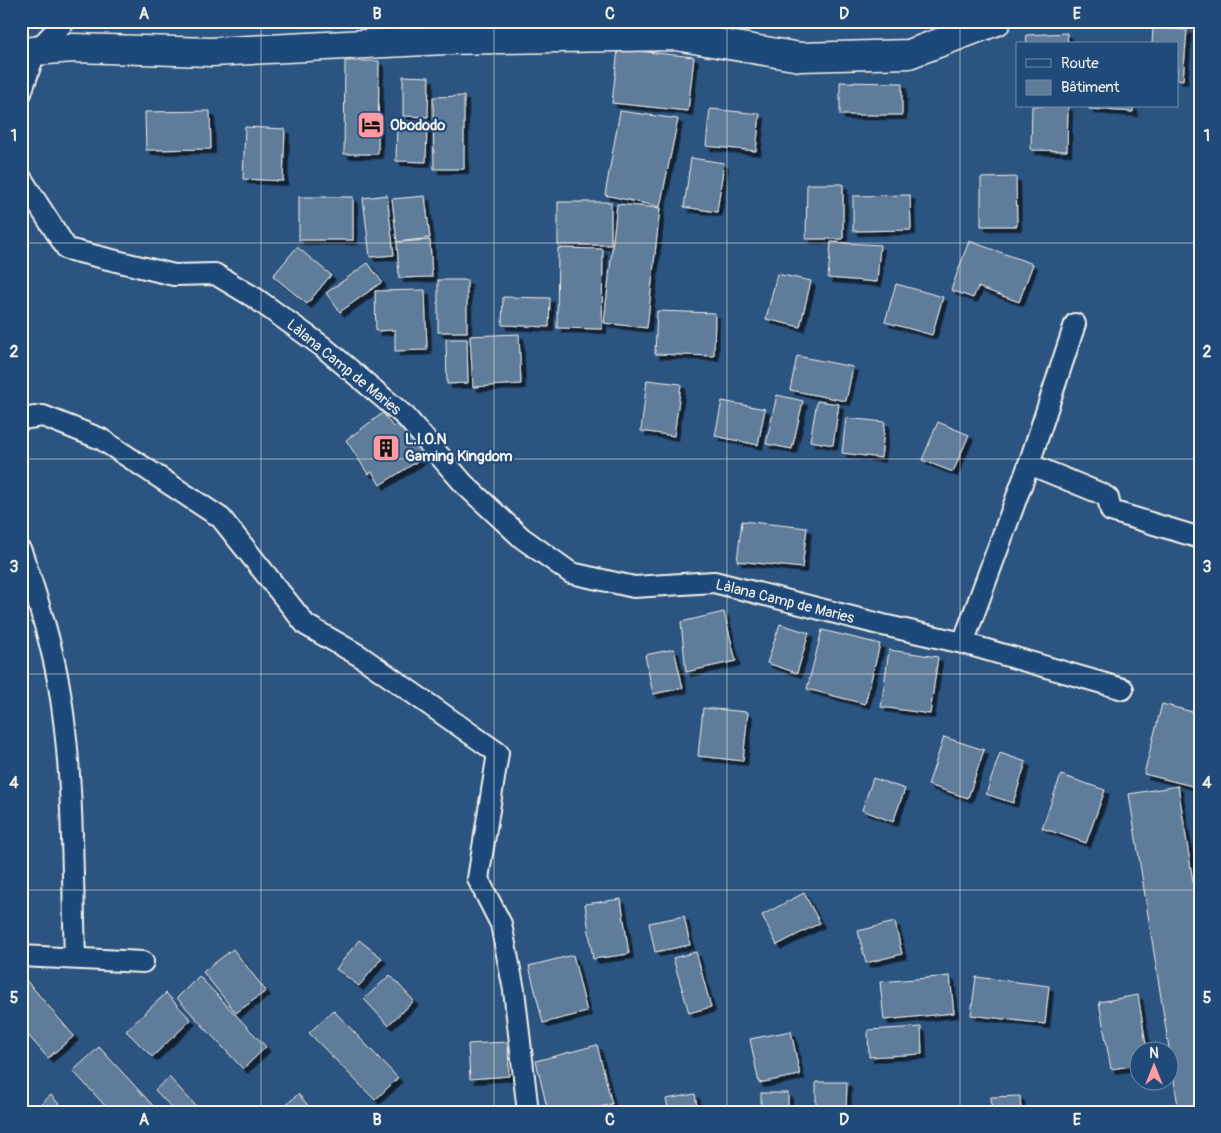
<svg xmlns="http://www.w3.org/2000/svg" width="1221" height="1133" font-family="Pangolin,sans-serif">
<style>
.building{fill:#5e7b9a;stroke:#f4f1e8;filter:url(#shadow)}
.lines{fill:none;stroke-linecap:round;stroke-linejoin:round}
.minor-casing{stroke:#f4f1e8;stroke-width:24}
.primary-casing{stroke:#f4f1e8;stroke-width:31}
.minor{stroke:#1f4a7a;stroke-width:20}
.primary{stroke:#1f4a7a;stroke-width:28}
.grid{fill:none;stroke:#f4f1e8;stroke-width:1;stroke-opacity:0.55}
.labels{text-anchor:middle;stroke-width:4.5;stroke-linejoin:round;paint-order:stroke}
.poi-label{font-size:15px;font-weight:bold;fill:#f4f1e8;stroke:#1f4a7a;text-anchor:start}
.street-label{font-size:15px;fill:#f4f1e8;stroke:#1f4a7a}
.neatline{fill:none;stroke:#f4f1e8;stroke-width:2}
.grid-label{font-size:16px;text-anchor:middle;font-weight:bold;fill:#f4f1e8}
</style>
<defs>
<filter id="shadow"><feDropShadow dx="4.5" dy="4.5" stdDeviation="0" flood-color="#0009"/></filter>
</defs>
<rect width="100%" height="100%" fill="#2c5481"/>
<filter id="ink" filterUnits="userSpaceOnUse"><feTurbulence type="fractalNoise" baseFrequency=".02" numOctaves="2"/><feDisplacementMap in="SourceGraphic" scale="10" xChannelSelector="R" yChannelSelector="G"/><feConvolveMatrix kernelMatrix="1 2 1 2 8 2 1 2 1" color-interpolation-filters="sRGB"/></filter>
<g filter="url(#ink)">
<g class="building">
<polygon points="1153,28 1187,30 1183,80 1177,79 1177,44 1152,44"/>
<polygon points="1067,33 1068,44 1027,44 1026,35"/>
<polygon points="618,49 694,57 688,111 612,103"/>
<polygon points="345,61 379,61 378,154 344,154"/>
<polygon points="403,76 429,77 428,117 403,116"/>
<polygon points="840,82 902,83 902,115 840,115"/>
<polygon points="464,96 464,169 434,169 433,97"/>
<polygon points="1032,106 1068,106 1067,151 1031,150"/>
<polygon points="1089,106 1133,106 1133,112 1089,109"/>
<polygon points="710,109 760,114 756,151 706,146"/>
<polygon points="210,111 211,149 146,150 145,112"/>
<polygon points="620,111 678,119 660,207 605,195"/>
<polygon points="397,121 427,122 426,162 396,161"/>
<polygon points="245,127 285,129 283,181 243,179"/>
<polygon points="691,158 724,163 717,212 684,207"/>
<polygon points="1016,177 1017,226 981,226 981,178"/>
<polygon points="807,184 843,184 843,239 806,239"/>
<polygon points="387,195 394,255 370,257 363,198"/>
<polygon points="910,195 911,230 853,231 853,196"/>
<polygon points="425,196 430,238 397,242 392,199"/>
<rect x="299" y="197" width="54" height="43"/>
<rect x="558" y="202" width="53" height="43"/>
<polygon points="617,204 660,208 647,328 604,323"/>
<polygon points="430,240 432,277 399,278 397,242"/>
<polygon points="969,241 1033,264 1019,302 978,287 973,298 951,290"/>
<polygon points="831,242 880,245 877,282 828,278"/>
<polygon points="297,247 331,275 307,304 273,276"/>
<polygon points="558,248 603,249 602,329 557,328"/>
<polygon points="368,263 382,282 340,312 326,293"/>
<polygon points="777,274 811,281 800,327 766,319"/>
<rect x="438" y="280" width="29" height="52"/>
<polygon points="896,284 943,297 932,335 885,322"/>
<polygon points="425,290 427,350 395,351 395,330 376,331 375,291"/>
<polygon points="503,297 550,298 549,327 502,325"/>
<polygon points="657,311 715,313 714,356 655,354"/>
<polygon points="519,334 521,384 473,387 470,336"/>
<polygon points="446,339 467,339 468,383 447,384"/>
<polygon points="797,356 853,367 846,401 790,390"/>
<polygon points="647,380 681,384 674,436 641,431"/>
<polygon points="777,395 803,401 792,449 766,444"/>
<polygon points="722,401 765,409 758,445 715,436"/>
<polygon points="817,401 839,404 833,445 810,441"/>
<polygon points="383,413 393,427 402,420 426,456 380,485 372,472 368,474 346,440"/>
<polygon points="846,418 885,422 881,458 842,453"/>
<polygon points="938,422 969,435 953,472 922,460"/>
<polygon points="742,521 807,528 802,568 737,561"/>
<polygon points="724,612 736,661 686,672 681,622"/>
<polygon points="780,624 809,633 797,673 767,663"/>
<polygon points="822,630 880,644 865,704 807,689"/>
<polygon points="674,649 683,688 653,694 645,655"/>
<polygon points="889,650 938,657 930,714 881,707"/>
<polygon points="1162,704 1200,714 1200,788 1144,774"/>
<polygon points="703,708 748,712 743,761 698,756"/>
<polygon points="944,737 984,750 968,798 928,785"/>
<polygon points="1000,753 1026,762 1013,803 986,794"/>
<polygon points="1061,775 1105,790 1086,843 1042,828"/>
<polygon points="873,778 905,789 893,822 862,810"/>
<polygon points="1178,786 1200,926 1200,1112 1179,1112 1129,794"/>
<polygon points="804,893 820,923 777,945 762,915"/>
<polygon points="621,899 629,954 593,959 585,904"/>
<polygon points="684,916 690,945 655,952 649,923"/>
<polygon points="895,922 902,954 866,963 858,931"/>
<polygon points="359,940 382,958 359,986 336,969"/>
<polygon points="233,949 266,991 236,1013 203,972"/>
<polygon points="696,952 711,1007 689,1013 673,958"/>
<polygon points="573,955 587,1012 543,1023 529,966"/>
<polygon points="21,974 74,1036 48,1058 21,1027"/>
<polygon points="390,975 414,1001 388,1025 364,999"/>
<polygon points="199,976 266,1047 243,1069 177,998"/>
<polygon points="950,976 954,1013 884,1020 880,982"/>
<polygon points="976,977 1049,986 1045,1024 971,1015"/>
<polygon points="166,993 191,1020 152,1057 126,1031"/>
<polygon points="1138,995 1147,1050 1138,1050 1138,1065 1111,1069 1099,1002"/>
<polygon points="333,1010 398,1078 375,1100 309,1033"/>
<polygon points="921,1027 922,1054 869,1057 868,1030"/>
<polygon points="791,1031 800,1075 759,1083 750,1039"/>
<polygon points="508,1042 509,1076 470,1079 468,1044"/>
<polygon points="597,1045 612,1104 581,1112 548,1112 536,1061"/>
<polygon points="99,1047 158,1111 158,1112 111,1112 73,1071"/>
<polygon points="169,1077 196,1106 190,1112 176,1112 155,1090"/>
<polygon points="816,1082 847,1082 846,1112 816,1112"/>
<rect x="761" y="1093" width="27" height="19"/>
<polygon points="298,1094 314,1112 280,1112 280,1111"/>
<polygon points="695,1094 698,1112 669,1112 666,1099"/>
<polygon points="51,1095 66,1112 32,1112"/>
<polygon points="1020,1096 1021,1112 992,1112 991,1097"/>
</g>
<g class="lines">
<defs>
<g id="minor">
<polyline points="21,93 35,52 65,21"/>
<polyline points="21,178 67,249 174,275 215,274 255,298 322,346 406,417 464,484 522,538 571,573 634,587 714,582 883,625 963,643 1123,689"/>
<polyline points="21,419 43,416 101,439 221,518 306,625 360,656 498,753 478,879 501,924 514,990 528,1112"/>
<polyline points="1029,464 1102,494 1108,498 1111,511 1197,537"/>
<path d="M 21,551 C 37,596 51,640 59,686 C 74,774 72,869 75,958"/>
<polyline points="963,643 1029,464 1075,324"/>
<polyline points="21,956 143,962"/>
</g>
<polyline id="primary" points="21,52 73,48 211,52 445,40 676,36 800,57 909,54 997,21"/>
</defs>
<use href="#minor" class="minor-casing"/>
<use href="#primary" class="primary-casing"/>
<use href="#minor" class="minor"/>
<use href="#primary" class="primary"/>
</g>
</g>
<path class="grid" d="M 261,21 L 261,1112M 494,21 L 494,1112M 727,21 L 727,1112M 960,21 L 960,1112M 21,243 L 1200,243M 21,459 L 1200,459M 21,674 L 1200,674M 21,890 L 1200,890"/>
<defs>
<symbol id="hotel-square" viewBox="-11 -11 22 22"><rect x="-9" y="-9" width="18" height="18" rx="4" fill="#ff9aa2" stroke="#1f4a7a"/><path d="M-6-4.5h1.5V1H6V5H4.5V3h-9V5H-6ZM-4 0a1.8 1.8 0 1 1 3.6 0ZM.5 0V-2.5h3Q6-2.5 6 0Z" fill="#111"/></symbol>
<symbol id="building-square" viewBox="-11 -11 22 22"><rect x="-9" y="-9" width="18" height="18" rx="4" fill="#ff9aa2" stroke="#1f4a7a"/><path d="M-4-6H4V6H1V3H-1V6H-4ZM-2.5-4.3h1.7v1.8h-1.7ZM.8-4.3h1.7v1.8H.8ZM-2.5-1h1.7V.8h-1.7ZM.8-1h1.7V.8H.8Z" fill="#111"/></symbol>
</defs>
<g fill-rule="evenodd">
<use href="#hotel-square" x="355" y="109" width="32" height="32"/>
<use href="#building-square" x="370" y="432" width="32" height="32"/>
</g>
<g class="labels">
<g class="poi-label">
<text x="390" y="130">Obododo</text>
<text x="405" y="444">L.I.O.N<tspan x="405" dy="17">Gaming Kingdom</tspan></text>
</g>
<g class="street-label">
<text transform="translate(344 367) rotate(39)" y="5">Làlana Camp de Maries</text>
<text transform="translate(785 601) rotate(14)" y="5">Làlana Camp de Maries</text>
</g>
</g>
<rect width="1221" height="1133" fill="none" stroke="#1f4a7a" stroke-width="55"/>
<rect x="1016" y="42" width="162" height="65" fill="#1f4a7a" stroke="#748da6"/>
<rect x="1026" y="59" width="25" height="8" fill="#1f4a7a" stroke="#748da6"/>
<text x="1061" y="68" font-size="15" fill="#f4f1e8">Route</text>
<rect x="1026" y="80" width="25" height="15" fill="#5e7b9a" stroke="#748da6"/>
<text x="1061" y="92" font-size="15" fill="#f4f1e8">Bâtiment</text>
<g transform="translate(1154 1066)"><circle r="24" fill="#1f4a7a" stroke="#748da6"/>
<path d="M0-4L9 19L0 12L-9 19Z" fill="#ff9aa2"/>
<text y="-8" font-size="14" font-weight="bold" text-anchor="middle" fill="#f4f1e8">N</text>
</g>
<rect x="28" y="28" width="1166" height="1078" class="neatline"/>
<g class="grid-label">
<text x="144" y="19">A</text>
<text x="377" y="19">B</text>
<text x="610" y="19">C</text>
<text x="844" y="19">D</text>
<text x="1077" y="19">E</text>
<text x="14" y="141">1</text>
<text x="1207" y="141">1</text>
<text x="14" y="357">2</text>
<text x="1207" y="357">2</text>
<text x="14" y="572">3</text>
<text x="1207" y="572">3</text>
<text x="14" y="788">4</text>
<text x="1207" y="788">4</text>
<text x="14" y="1003">5</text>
<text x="1207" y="1003">5</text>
<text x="144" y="1125">A</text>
<text x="377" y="1125">B</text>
<text x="610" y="1125">C</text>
<text x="844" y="1125">D</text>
<text x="1077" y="1125">E</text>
</g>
</svg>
